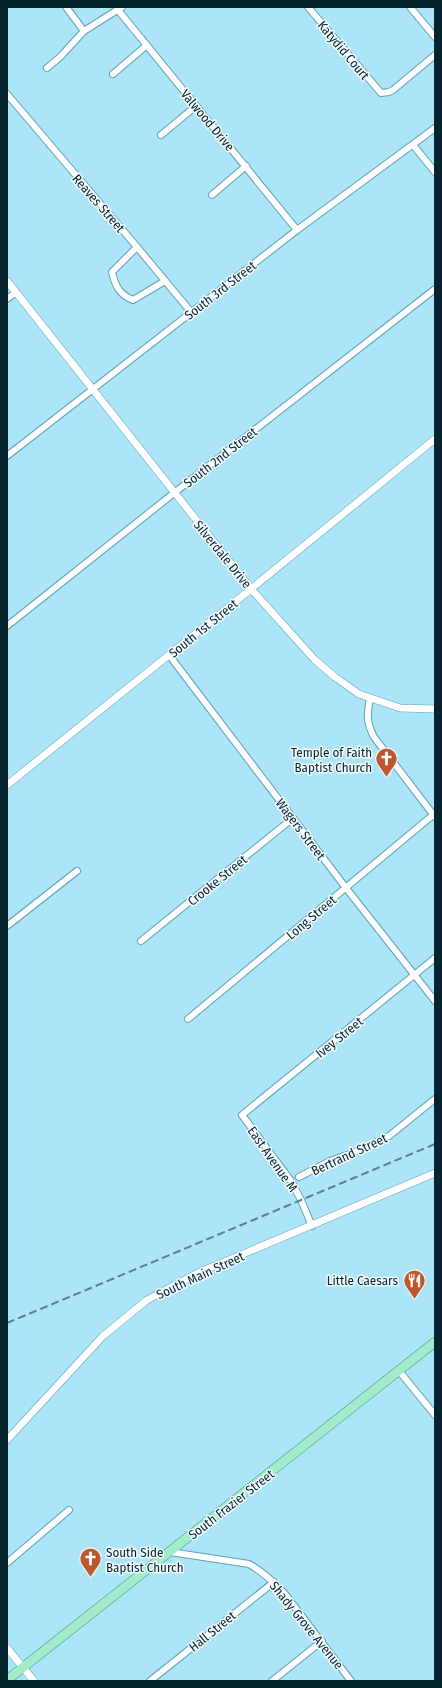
<svg xmlns="http://www.w3.org/2000/svg" width="442" height="1688" font-family="'Fira Sans Condensed',sans-serif">
<style>
.lines{fill:none;stroke-linecap:round;stroke-linejoin:round}
.minor-casing{stroke:#5ca2ba;stroke-width:8}
.tertiary-casing{stroke:#5ca2ba;stroke-width:8}
.primary-casing{stroke:#439e7d;stroke-width:10}
.minor{stroke:#fff;stroke-width:6}
.tertiary{stroke:#fff;stroke-width:7}
.primary{stroke:#a3eccb;stroke-width:9}
.rail{stroke:#568190;stroke-width:2;stroke-dasharray:8 4;stroke-linecap:butt}
.labels{text-anchor:middle;stroke-width:3;stroke-linejoin:round;paint-order:stroke}
.street-label{font-size:13px;fill:#05242d;stroke:#f5fcff}
.poi-label{font-size:13px;fill:#05242d;stroke:#f5fcff;text-anchor:end}
</style>
<rect width="100%" height="100%" fill="#ace4f8"/>
<g class="lines">
<defs>
<g id="minor">
<polyline points="66,7 84,31"/>
<polyline points="308,7 381,93 389,92 393,90 435,55"/>
<polyline points="410,7 435,37"/>
<polyline points="118,10 297,230"/>
<polyline points="47,68 60,57 84,31 122,7"/>
<polyline points="113,74 147,45"/>
<polyline points="7,94 137,247 191,312"/>
<polyline points="161,135 196,106"/>
<polyline points="413,145 435,172"/>
<polyline points="212,195 246,166"/>
<path d="M 137,247 L 112,272 C 115,286 120,295 133,300 L 165,281"/>
<polyline points="7,299 16,292"/>
<polyline points="7,456 297,230 435,128"/>
<polyline points="7,626 174,493 435,289"/>
<polyline points="169,655 346,888 435,1001"/>
<path d="M 370,698 C 367,715 366,722 374,737 L 435,817"/>
<polyline points="7,926 77,871"/>
<polyline points="141,941 293,818"/>
<polyline points="188,1019 433,815"/>
<polyline points="299,1177 330,1161 353,1153 389,1136 435,1099"/>
<polyline points="312,1226 301,1200 291,1181 242,1115 435,958"/>
<polyline points="399,1371 435,1415"/>
<path d="M 170,1552 L 249,1564 C 263,1572 274,1582 285,1594 L 351,1681"/>
<polyline points="7,1563 69,1510"/>
<polyline points="150,1681 274,1582"/>
<polyline points="272,1681 322,1641"/>
</g>
<g id="tertiary">
<polyline points="7,281 251,589 315,660 335,677 359,694 400,708 435,709"/>
<polyline points="7,785 251,589 435,439"/>
<polyline points="7,1440 103,1336 147,1300 198,1273 435,1173"/>
<polyline points="7,1648 34,1681"/>
</g>
<polyline id="primary" points="7,1680 435,1342"/>
</defs>
<use href="#minor" class="minor-casing"/>
<use href="#tertiary" class="tertiary-casing"/>
<use href="#primary" class="primary-casing"/>
<use href="#minor" class="minor"/>
<use href="#tertiary" class="tertiary"/>
<use href="#primary" class="primary"/>
<polyline class="rail" points="7,1323 435,1144"/>
</g>
<defs>
<symbol id="church-pin" viewBox="-11 -11 22 30"><path d="M0 17L-7.5 6A9.5 9.5 0 1 1 7.5 6Z" fill="#bd572c" stroke="#f5fcff"/><path d="M-1.2-6h2.4v3.5h3.3v2.4h-3.3V6h-2.4V-.1h-3.3v-2.4h3.3Z" fill="#fff"/></symbol>
<symbol id="restaurant-pin" viewBox="-11 -11 22 30"><path d="M0 17L-7.5 6A9.5 9.5 0 1 1 7.5 6Z" fill="#bd572c" stroke="#f5fcff"/><path d="M-5-6h1v4h1v-4h1v4h1v-4h1v5L-1.5 .5V6h-2V.5L-5-1ZM5-6V6H3V1.5H1.5Q1.5-4 5-6Z" fill="#fff"/></symbol>
</defs>
<g fill-rule="evenodd">
<use href="#church-pin" x="374" y="746" width="25" height="34"/>
<use href="#restaurant-pin" x="402" y="1268" width="25" height="34"/>
<use href="#church-pin" x="78" y="1546" width="25" height="34"/>
</g>
<g class="labels">
<g class="street-label">
<text transform="translate(344 50) rotate(50)" y="5">Katydid Court</text>
<text transform="translate(208 120) rotate(50)" y="5">Valwood Drive</text>
<text transform="translate(99 203) rotate(49)" y="5">Reaves Street</text>
<text transform="translate(220 290) rotate(-38)" y="5">South 3rd Street</text>
<text transform="translate(220 457) rotate(-38)" y="5">South 2nd Street</text>
<text transform="translate(223 554) rotate(51)" y="5">Silverdale Drive</text>
<text transform="translate(203 628) rotate(-39)" y="5">South 1st Street</text>
<text transform="translate(301 829) rotate(53)" y="5">Wagers Street</text>
<text transform="translate(217 880) rotate(-39)" y="5">Crooke Street</text>
<text transform="translate(311 917) rotate(-40)" y="5">Long Street</text>
<text transform="translate(339 1037) rotate(-39)" y="5">Ivey Street</text>
<text transform="translate(349 1154) rotate(-25)" y="5">Bertrand Street</text>
<text transform="translate(273 1159) rotate(55)" y="5">East Avenue M</text>
<text transform="translate(200 1275) rotate(-25)" y="5">South Main Street</text>
<text transform="translate(231 1504) rotate(-38)" y="5">South Frazier Street</text>
<text transform="translate(307 1625) rotate(51)" y="5">Shady Grove Avenue</text>
<text transform="translate(212 1631) rotate(-39)" y="5">Hall Street</text>
</g>
<g class="poi-label">
<text x="372" y="757">Temple of Faith<tspan x="372" dy="15">Baptist Church</tspan></text>
<text x="398" y="1285">Little Caesars</text>
<text x="106" y="1557" text-anchor="start">South Side<tspan x="106" dy="15">Baptist Church</tspan></text>
</g>
</g>
<rect width="442" height="1688" fill="none" stroke="#05242d" stroke-width="16"/>
</svg>
